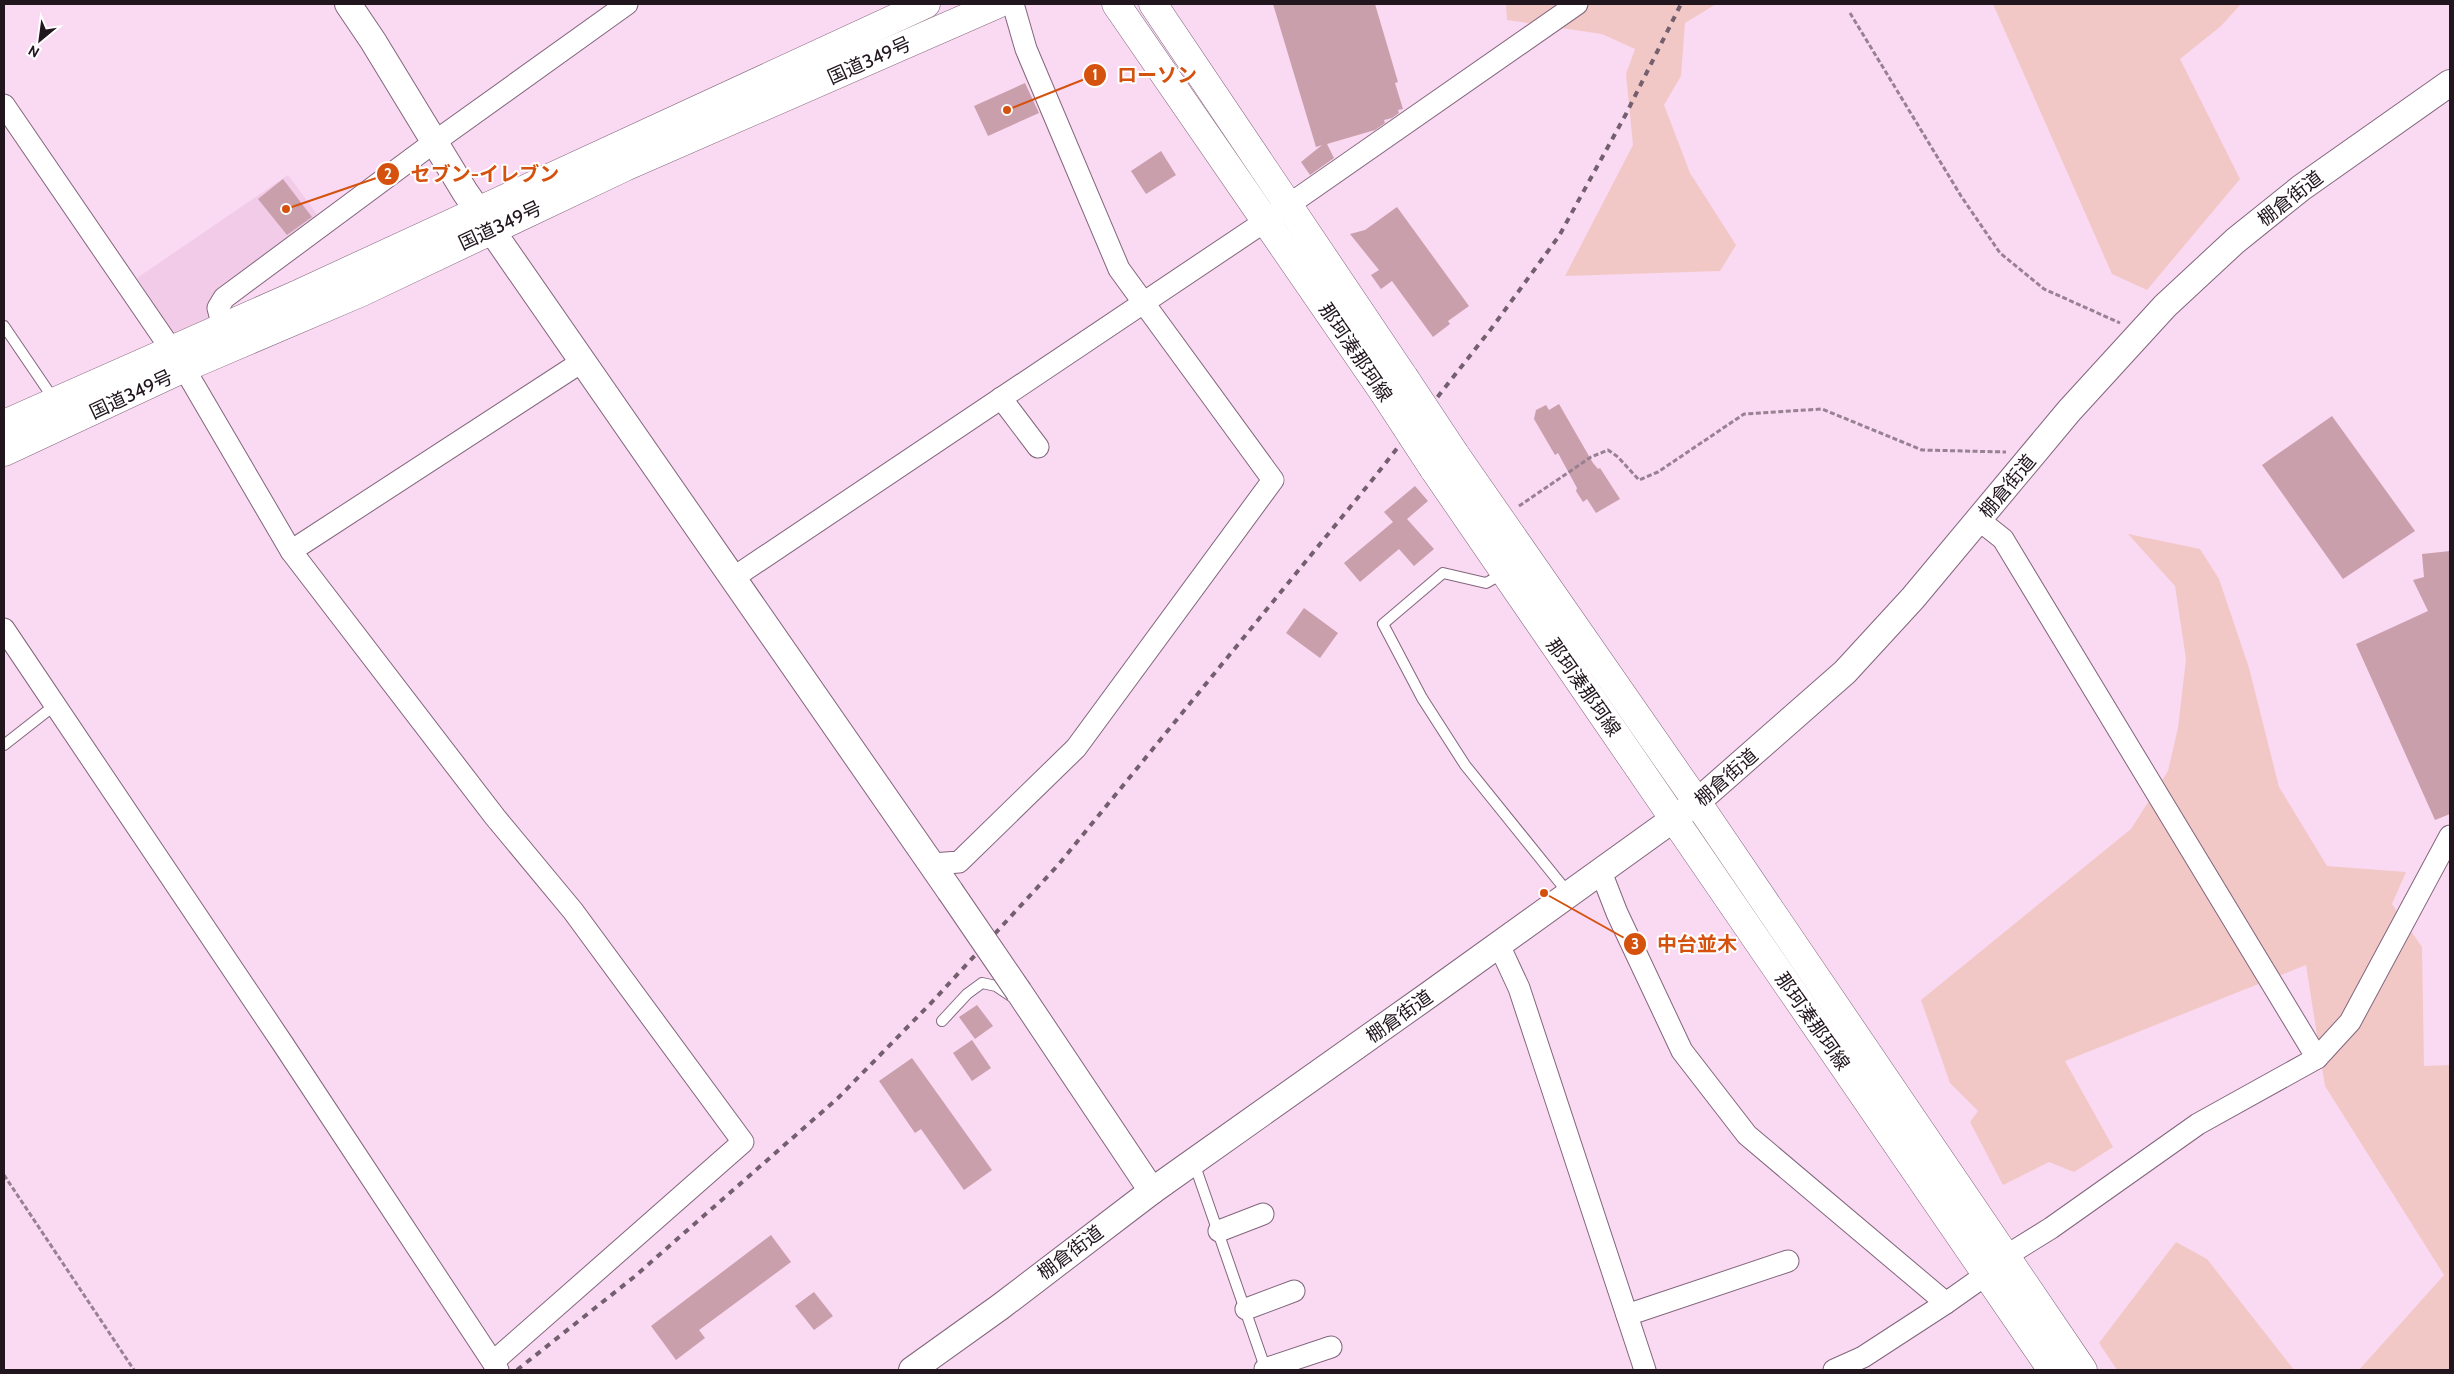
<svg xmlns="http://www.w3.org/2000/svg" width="2454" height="1374" font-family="Cabin,'Noto Sans JP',sans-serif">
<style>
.built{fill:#f2cbe9}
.green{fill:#f2c8c6}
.building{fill:#ca9fac}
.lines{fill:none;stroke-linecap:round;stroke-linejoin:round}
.service-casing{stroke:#82667c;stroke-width:12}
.minor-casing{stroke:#82667c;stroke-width:23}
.tertiary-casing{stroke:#82667c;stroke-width:28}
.primary-casing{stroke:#82667c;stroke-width:29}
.trunk-casing{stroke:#82667c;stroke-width:29}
.path{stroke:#988192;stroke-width:3;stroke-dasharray:5 2.5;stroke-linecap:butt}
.service{stroke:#fff;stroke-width:10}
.minor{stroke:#fff;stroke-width:21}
.tertiary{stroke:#fff;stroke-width:26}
.primary{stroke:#fff;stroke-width:28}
.trunk{stroke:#fff;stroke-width:28}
.rail{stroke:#735f6e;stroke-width:4;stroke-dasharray:6 6;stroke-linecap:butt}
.tertiary-bridge-casing{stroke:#82667c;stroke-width:28;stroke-linecap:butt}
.primary-bridge-casing{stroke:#82667c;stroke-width:29;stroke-linecap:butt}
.tertiary-bridge{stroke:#fff;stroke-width:26}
.primary-bridge{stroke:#fff;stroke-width:28}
.labels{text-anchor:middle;stroke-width:4;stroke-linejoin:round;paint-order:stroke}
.street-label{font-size:19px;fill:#21151e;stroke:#fff}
.leader{fill:none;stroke:#d4520e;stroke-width:2}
.callout-dot{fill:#d4520e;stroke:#fff;stroke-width:2}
.mark-label{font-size:15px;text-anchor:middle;font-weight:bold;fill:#fff}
.callout-label{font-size:20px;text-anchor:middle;font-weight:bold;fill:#d4520e;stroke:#fff;stroke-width:4;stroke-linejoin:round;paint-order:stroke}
</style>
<rect width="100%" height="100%" fill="#fad9f2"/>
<polygon class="built" points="288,175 322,221 211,324 178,341 137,278"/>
<g class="green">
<polygon points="1506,4 1716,4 1685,23 1681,76 1664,105 1690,173 1736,245 1720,271 1565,276 1633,145 1626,74 1635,49 1602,34 1507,20"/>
<polygon points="1993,4 2241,4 2221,26 2180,59 2240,179 2147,290 2112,274"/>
<polygon points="2128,534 2200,549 2219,579 2249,668 2279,787 2327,866 2406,872 2392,904 2422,947 2424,1066 2450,1065 2450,1370 2359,1370 2444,1275 2325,1086 2306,965 2065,1061 2113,1147 2074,1172 2049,1162 2003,1185 1970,1122 1978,1111 1950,1083 1921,1000 2131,829 2168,771 2178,728 2186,659 2175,586"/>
<polygon points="2176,1242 2207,1259 2294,1370 2117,1370 2099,1343"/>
</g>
<g class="building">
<polygon points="1273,4 1375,4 1398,82 1395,83 1403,109 1398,110 1399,113 1392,118 1384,120 1385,123 1375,130 1327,144 1334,158 1310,175 1301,162 1322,145 1316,147"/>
<polygon points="1025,83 1039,113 988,136 974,106"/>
<polygon points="1161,151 1176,175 1146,194 1131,171"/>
<polygon points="283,179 312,217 287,235 258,199"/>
<polygon points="1397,207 1469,306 1448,321 1450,324 1433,337 1392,281 1381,289 1371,275 1379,270 1350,234 1365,230"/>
<polygon points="1559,404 1593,463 1598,469 1600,468 1620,499 1596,513 1587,499 1583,502 1576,491 1577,488 1558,453 1555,455 1534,419 1536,410 1546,405 1549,410"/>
<polygon points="2332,416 2415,531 2343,579 2262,465"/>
<polygon points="1415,486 1428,501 1407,519 1434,549 1414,566 1399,549 1360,582 1344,563 1393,522 1384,512"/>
<polygon points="2450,551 2450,814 2435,820 2356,644 2428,611 2413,580 2424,577 2422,554"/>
<polygon points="1304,608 1338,633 1320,658 1286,633"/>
<polygon points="977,1005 993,1026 975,1039 959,1017"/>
<polygon points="972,1040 991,1068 972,1081 953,1053"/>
<polygon points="912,1058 992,1170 964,1190 921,1129 915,1133 879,1081"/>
<polygon points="771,1235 791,1262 699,1330 705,1338 676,1360 651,1326"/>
<polygon points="814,1292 833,1316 814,1330 795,1306"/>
</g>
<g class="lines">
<defs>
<g id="service">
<polyline points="4,326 55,401"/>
<polyline points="1504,573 1486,583 1443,573 1383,624 1422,698 1465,765 1569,894"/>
<polyline points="4,745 55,705"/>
<polyline points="942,1021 967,994 982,983 996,986 1011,996"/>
<polyline points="1194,1163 1266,1370"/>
</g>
<g id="minor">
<polyline points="4,105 184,368 291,551 495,817 573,911 743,1142 493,1362"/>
<polyline points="223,327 218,308 224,298 433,143 627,4"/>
<polyline points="1001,398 1038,447"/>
<polyline points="1979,520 2003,539 2317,1058"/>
<polyline points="291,551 583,361"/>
<polyline points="733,578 1267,220 1577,4"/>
<polyline points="4,629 283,1044 498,1370"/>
<polyline points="932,864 959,862 1076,748 1273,480 1119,269 1026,49 1013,4"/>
<polyline points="1601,872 1617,913 1682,1051 1747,1135 1946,1303"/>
<polyline points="1499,945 1519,988 1645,1370"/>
<polyline points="1219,1231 1263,1214"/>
<polyline points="1246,1309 1294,1291"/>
<polyline points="1627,1315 1788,1261"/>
<polyline points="1265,1369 1331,1347"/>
<polyline points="1834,1370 1863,1357 1946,1303 1987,1274 2006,1256 2051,1228 2198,1124 2317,1058 2350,1022 2450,836"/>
</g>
<g id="tertiary">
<polyline points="348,4 373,41 465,192 950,891"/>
<polyline points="1019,992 1152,1191"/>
<polyline points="912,1370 1000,1307 1152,1191 1430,994 1697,802 1845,672 1913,598 2069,411 2165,306 2235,241 2301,188 2450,83"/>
</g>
<g id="primary">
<polyline points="1116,4 1384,393"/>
<polyline points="1153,4 1404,377"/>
<polyline points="1455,454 1697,802 2083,1370"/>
<polyline points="1433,468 2052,1370"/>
</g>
<g id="trunk">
<polyline points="4,424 298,294 926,4"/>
<polyline points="4,452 184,368 362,292 625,167 998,4"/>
</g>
</defs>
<use href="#service" class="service-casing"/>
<use href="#minor" class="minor-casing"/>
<use href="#tertiary" class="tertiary-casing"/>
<use href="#primary" class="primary-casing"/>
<use href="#trunk" class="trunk-casing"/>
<g class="path">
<polyline points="1850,13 1961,196 2000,253 2044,289 2120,323"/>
<polyline points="1519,506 1591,457 1608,450 1618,457 1639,480 1658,472 1744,414 1822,409 1922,450 2006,452"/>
<polyline points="4,1175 134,1370"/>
</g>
<use href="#service" class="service"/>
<use href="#minor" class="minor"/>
<use href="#tertiary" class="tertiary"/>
<use href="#primary" class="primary"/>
<use href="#trunk" class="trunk"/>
<polyline class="rail" points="517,1370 634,1277 838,1098 932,1002 1059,864 1373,479 1491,329 1559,236 1626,114 1681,4"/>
<defs>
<polyline id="tertiary-bridge" points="950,891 1019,992"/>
<g id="primary-bridge">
<polyline points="1404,377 1455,454"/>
<polyline points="1384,393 1433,468"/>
</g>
</defs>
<use href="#tertiary-bridge" class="tertiary-bridge-casing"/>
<use href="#primary-bridge" class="primary-bridge-casing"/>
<use href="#tertiary-bridge" class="tertiary-bridge"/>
<use href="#primary-bridge" class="primary-bridge"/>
</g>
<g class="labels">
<g class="street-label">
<text transform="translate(869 60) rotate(-24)" y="7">国道349号</text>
<text transform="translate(2290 198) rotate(-38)" y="7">棚倉街道</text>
<text transform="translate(500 225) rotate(-25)" y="7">国道349号</text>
<text transform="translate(1356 352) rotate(56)" y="7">那珂湊那珂線</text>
<text transform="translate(131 394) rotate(-25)" y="7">国道349号</text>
<text transform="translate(2007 486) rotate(-50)" y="7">棚倉街道</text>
<text transform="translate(1584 687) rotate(55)" y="7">那珂湊那珂線</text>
<text transform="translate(1726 777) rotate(-41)" y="7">棚倉街道</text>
<text transform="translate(1399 1016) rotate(-35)" y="7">棚倉街道</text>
<text transform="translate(1813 1021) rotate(55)" y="7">那珂湊那珂線</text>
<text transform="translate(1070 1252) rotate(-37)" y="7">棚倉街道</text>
</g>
</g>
<path class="leader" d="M1007 110L1095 75M286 209L388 174M1544 893L1635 944"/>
<g class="callout-dot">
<circle cx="1007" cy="110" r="5"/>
<circle cx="286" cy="209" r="5"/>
<circle cx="1544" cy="893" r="5"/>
<circle cx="1095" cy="75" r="12"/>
<circle cx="388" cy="174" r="12"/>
<circle cx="1635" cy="944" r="12"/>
</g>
<g class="mark-label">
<text x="1095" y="80">1</text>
<text x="388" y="179">2</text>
<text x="1635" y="949">3</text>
</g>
<g class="callout-label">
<text x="1157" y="82">ローソン</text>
<text x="485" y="181">セブン-イレブン</text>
<text x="1697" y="951">中台並木</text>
</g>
<rect width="2454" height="1374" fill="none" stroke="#21151e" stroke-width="10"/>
<g transform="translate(40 40) rotate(209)" stroke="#ffffff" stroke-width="4" paint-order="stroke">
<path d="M0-4L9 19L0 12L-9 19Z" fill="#21151e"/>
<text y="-8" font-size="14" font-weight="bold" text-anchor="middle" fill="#21151e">N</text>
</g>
</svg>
